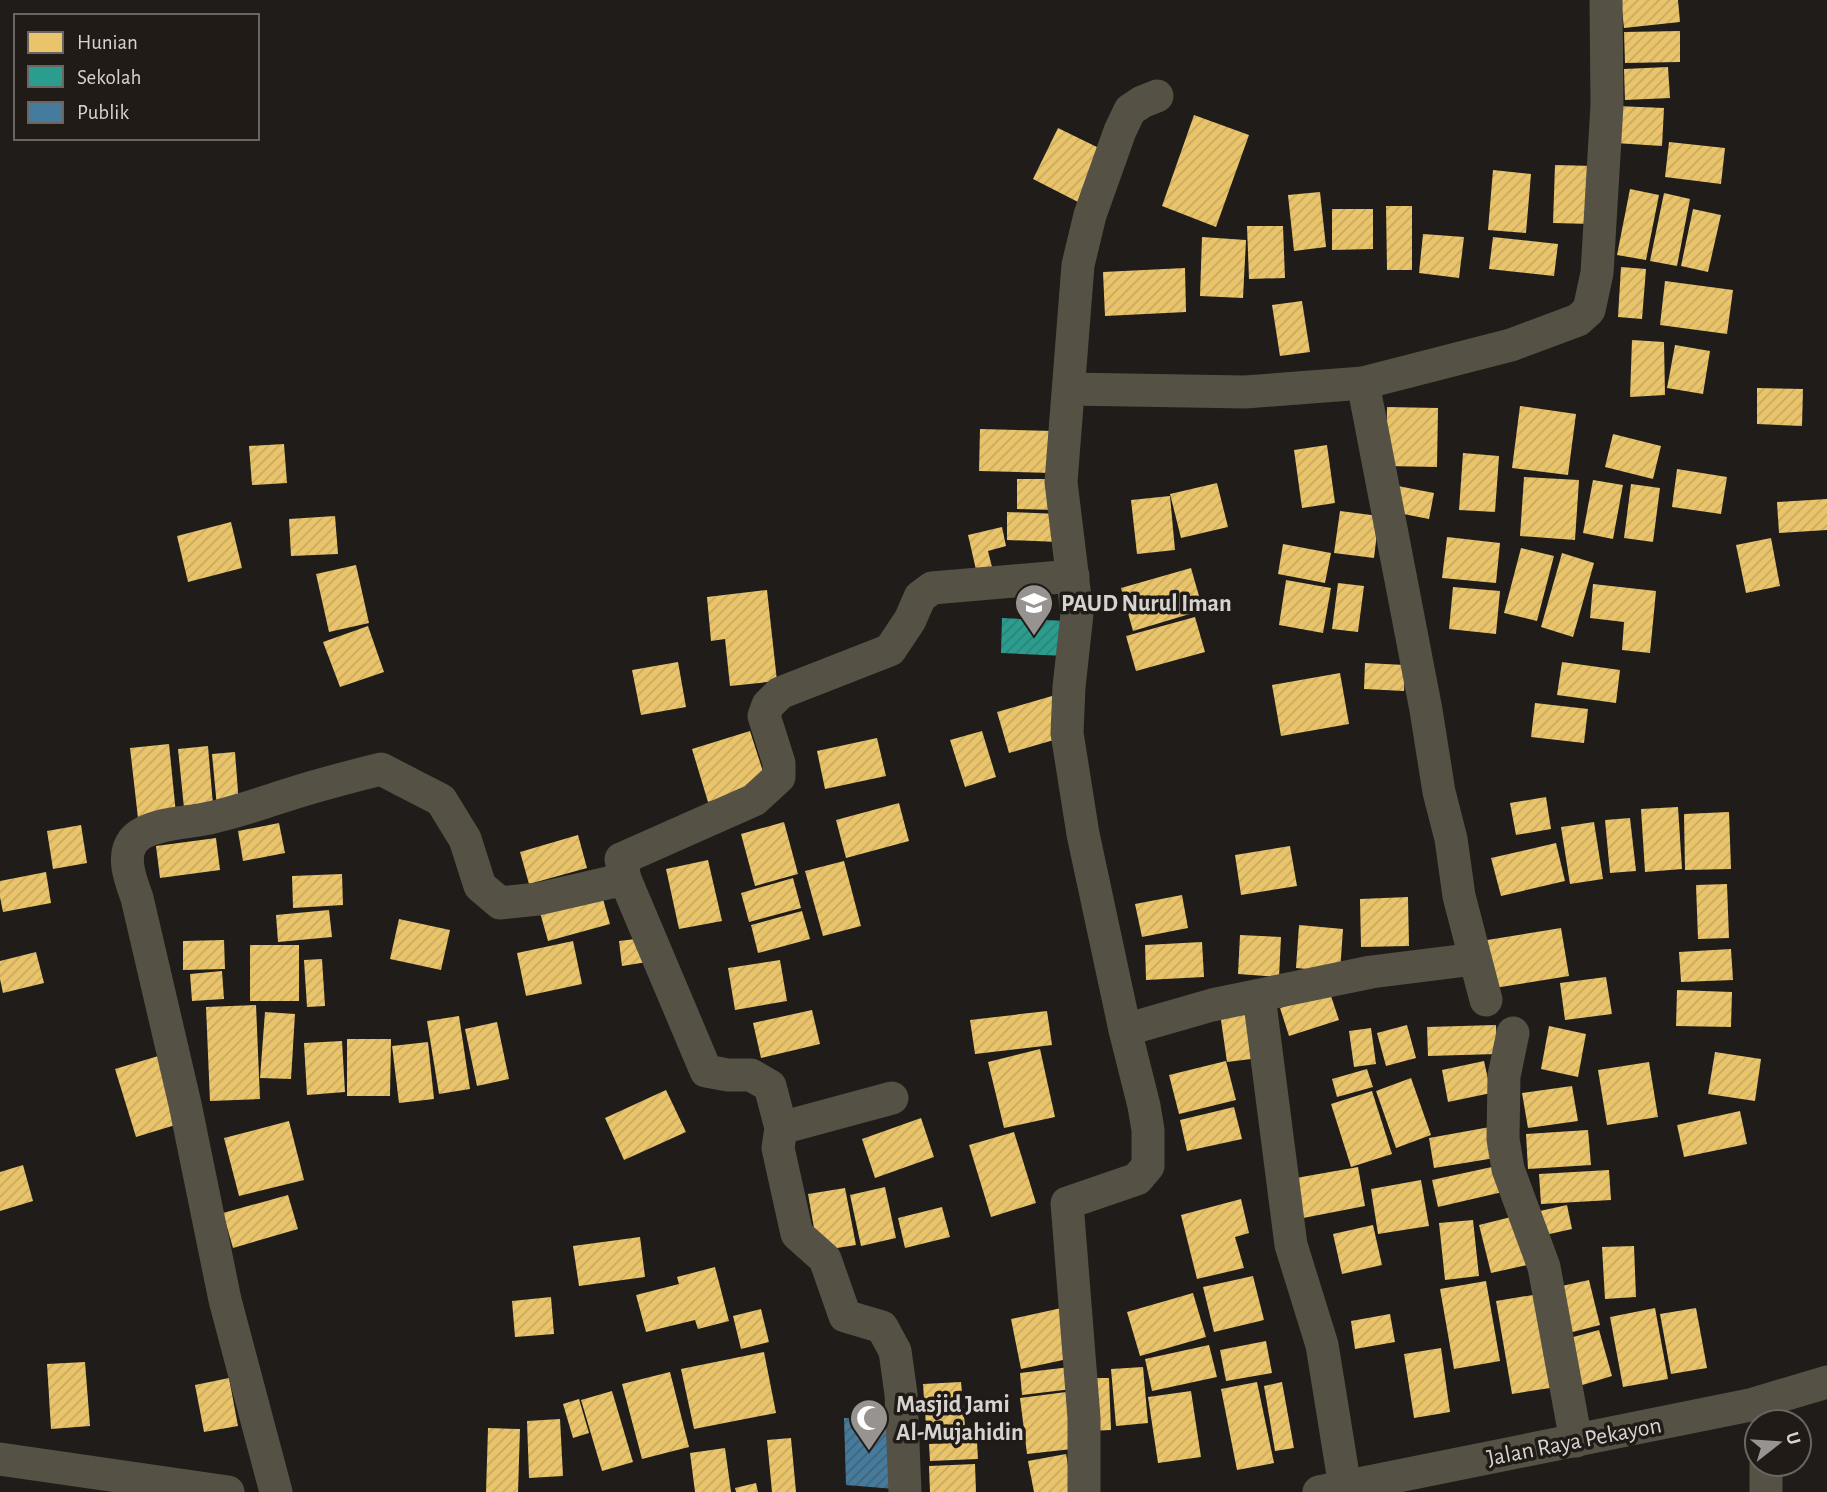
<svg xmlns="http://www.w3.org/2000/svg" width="1827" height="1492" font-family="'Alegreya Sans',sans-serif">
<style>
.homes{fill:url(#homes-hatch)}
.schools{fill:url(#schools-hatch)}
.public{fill:url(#public-hatch)}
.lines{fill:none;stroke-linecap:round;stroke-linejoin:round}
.minor{stroke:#555144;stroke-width:33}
.labels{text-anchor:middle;stroke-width:7;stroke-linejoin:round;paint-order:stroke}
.poi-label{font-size:24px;font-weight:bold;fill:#d7d3d0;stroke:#211b17;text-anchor:start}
.street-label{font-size:24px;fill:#d7d3d0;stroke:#211b17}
</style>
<defs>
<pattern id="homes-hatch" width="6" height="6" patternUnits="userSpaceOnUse" patternTransform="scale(1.75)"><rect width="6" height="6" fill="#e9c46a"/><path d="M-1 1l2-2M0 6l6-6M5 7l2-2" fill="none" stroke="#c7a961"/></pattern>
<pattern id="schools-hatch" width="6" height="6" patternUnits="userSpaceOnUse" patternTransform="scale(1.75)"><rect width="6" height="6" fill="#2a9d8f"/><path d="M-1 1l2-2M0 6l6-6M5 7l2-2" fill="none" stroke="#318177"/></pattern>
<pattern id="public-hatch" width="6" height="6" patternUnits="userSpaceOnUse" patternTransform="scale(1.75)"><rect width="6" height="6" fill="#457b9d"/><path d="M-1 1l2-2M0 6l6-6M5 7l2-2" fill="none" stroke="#436377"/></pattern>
</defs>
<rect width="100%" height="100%" fill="#1f1c19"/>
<g class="homes">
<polygon points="1621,0 1678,0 1680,22 1624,28"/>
<polygon points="1680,31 1680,62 1625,63 1624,32"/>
<polygon points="1668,67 1670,98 1625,100 1624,69"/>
<polygon points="1617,106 1664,108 1662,146 1615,143"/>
<polygon points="1194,115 1249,135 1216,227 1162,206"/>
<polygon points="1058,128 1103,150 1078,202 1033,179"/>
<polygon points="1669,142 1725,148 1721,184 1665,177"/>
<polygon points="1555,165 1593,166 1591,224 1553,223"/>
<polygon points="1493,170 1531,174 1526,233 1488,230"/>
<polygon points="1630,189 1659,195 1646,260 1617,255"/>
<polygon points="1320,192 1326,247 1294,251 1288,195"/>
<polygon points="1664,193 1690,199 1677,266 1650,261"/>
<polygon points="1386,206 1412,206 1412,270 1387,270"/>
<polygon points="1332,209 1373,209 1373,249 1332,250"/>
<polygon points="1693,209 1721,215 1708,272 1681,266"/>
<polygon points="1247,226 1283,226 1285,278 1249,279"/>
<polygon points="1423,234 1464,237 1459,278 1419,273"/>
<polygon points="1202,237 1246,240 1243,298 1200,296"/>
<polygon points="1493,237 1558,244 1554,276 1489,269"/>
<polygon points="1621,267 1646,269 1642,319 1618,317"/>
<polygon points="1185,268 1186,312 1105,316 1103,272"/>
<polygon points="1665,281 1733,290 1727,334 1660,325"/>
<polygon points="1302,301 1310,352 1280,356 1272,305"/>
<polygon points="1632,340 1664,342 1665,395 1630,397"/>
<polygon points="1675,345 1710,351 1703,394 1667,388"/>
<polygon points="1757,388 1803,389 1802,426 1757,424"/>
<polygon points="1520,406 1576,414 1568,475 1512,468"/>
<polygon points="1387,407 1438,408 1437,467 1386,466"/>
<polygon points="980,429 1053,431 1052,473 979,471"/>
<polygon points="1613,434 1661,446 1653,479 1605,467"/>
<polygon points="284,444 287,483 252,485 249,446"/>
<polygon points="1327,445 1335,503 1302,508 1294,450"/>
<polygon points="1463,453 1499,456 1495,512 1459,510"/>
<polygon points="1677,469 1727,477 1721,514 1672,507"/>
<polygon points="1524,477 1579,480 1575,540 1520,536"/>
<polygon points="1017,479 1057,479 1057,510 1017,509"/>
<polygon points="1593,480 1623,485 1613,539 1583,533"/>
<polygon points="1217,483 1228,527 1181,538 1170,494"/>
<polygon points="1631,484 1660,488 1653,542 1624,538"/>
<polygon points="1398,486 1434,493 1429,519 1393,512"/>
<polygon points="1170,496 1175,550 1137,554 1131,500"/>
<polygon points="1827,499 1827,530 1779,533 1777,502"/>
<polygon points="1340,511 1379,516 1374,558 1334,553"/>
<polygon points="1007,512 1059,514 1059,542 1007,540"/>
<polygon points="335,516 338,554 291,556 289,519"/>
<polygon points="231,522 242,568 188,582 177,536"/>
<polygon points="1002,527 1006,546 988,551 993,571 977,574 968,535"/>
<polygon points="1447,537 1500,543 1496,583 1442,578"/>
<polygon points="1771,538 1780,586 1746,593 1736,545"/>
<polygon points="1283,544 1331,553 1325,583 1278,574"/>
<polygon points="1521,548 1554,556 1537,621 1504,613"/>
<polygon points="1562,553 1594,563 1573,637 1541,627"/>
<polygon points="356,565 369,623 329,632 316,574"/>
<polygon points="1191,568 1203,610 1133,631 1121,588"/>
<polygon points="1286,580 1331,588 1323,633 1279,625"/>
<polygon points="1338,583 1364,586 1358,632 1332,629"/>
<polygon points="1593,584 1656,591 1650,653 1622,650 1624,622 1590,618"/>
<polygon points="1453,587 1500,591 1496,634 1449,629"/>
<polygon points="767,590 777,681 730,686 725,639 711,641 707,597"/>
<polygon points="1195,617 1205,652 1136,671 1126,636"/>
<polygon points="368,626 384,672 340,687 323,642"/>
<polygon points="678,662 686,707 641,715 632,670"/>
<polygon points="1562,662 1620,670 1616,703 1557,695"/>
<polygon points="1365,663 1405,665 1404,691 1364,689"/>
<polygon points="1340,673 1349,724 1281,736 1272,685"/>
<polygon points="1052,696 1064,737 1009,753 997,712"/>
<polygon points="1535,703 1588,709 1584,743 1531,737"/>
<polygon points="750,731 767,784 708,802 692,749"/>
<polygon points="982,731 996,777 965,787 950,740"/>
<polygon points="877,738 886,776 825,789 817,751"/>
<polygon points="169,744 176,814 138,818 130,748"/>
<polygon points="208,746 213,805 184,808 178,749"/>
<polygon points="235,752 239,805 217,807 212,754"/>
<polygon points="1546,797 1551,829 1516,835 1510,803"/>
<polygon points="899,803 909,841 846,858 836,820"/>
<polygon points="1678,807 1682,869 1645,872 1641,809"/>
<polygon points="1729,812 1731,869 1685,870 1684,814"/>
<polygon points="1630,818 1636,871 1610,873 1605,820"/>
<polygon points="784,822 798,874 755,886 741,834"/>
<polygon points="1594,822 1603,879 1570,884 1561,827"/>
<polygon points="279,823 285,853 243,861 238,831"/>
<polygon points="81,825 87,863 53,869 47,831"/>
<polygon points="578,835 587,868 529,884 520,852"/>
<polygon points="216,838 220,870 160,878 156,846"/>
<polygon points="1556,843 1565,881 1501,896 1491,858"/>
<polygon points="1290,846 1297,886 1241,895 1235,855"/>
<polygon points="708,860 722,921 679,929 666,869"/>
<polygon points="844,861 861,926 823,936 805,871"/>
<polygon points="46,872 51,903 3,912 0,897 0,881"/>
<polygon points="342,874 343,905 293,908 292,876"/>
<polygon points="793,878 801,908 749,922 741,893"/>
<polygon points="1727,884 1729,938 1698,939 1696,885"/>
<polygon points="601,892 610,924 548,941 539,909"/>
<polygon points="1182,895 1188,928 1142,937 1135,904"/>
<polygon points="1408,897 1409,946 1361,947 1360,899"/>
<polygon points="329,910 332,937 278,942 276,915"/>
<polygon points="802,911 810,939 758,953 751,925"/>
<polygon points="399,919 450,930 441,970 390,959"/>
<polygon points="1299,925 1343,929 1340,972 1296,968"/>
<polygon points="1561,928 1569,976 1488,989 1481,941"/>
<polygon points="1240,935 1281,937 1279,977 1238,974"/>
<polygon points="644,938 647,962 622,966 619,941"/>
<polygon points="224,940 225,969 183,970 183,941"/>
<polygon points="573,941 582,984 526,996 517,953"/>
<polygon points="1202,942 1204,977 1146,980 1145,945"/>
<rect x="250" y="945" width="49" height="56"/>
<polygon points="1731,949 1733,980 1681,982 1679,952"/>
<polygon points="36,952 44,983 3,993 0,979 0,961"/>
<polygon points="322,959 325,1006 307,1007 304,960"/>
<polygon points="780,960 787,1001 735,1010 728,968"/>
<polygon points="222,971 224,999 192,1001 190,974"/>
<polygon points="1606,977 1612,1014 1565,1020 1560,983"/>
<polygon points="1677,990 1732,992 1731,1027 1676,1026"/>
<polygon points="1330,993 1339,1020 1289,1036 1280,1008"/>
<polygon points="256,1005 260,1099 210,1101 206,1007"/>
<polygon points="1251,1008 1259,1058 1227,1062 1220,1013"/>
<polygon points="812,1010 820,1044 761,1058 753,1023"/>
<polygon points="1047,1011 1052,1045 975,1054 970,1020"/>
<polygon points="265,1012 295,1014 291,1079 260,1078"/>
<polygon points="459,1016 470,1089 439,1094 427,1021"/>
<polygon points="497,1022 509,1079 477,1086 465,1029"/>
<polygon points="1407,1025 1416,1058 1386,1066 1377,1033"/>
<polygon points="1496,1025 1497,1054 1428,1056 1427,1027"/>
<polygon points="1549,1026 1586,1034 1578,1077 1541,1069"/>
<polygon points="1371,1028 1376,1064 1354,1067 1349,1031"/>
<polygon points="347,1039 391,1039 390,1096 347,1096"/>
<polygon points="342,1041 345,1092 307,1095 304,1043"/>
<polygon points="428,1042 434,1099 399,1103 392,1046"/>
<polygon points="1040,1049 1055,1117 1004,1128 988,1062"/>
<polygon points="1715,1052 1761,1059 1755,1101 1708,1094"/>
<polygon points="165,1054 185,1122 136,1137 115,1069"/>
<polygon points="1226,1061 1236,1100 1179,1114 1169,1075"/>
<polygon points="1484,1061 1491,1093 1448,1102 1442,1070"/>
<polygon points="1649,1062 1658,1117 1607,1125 1598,1070"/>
<polygon points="1367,1069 1373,1087 1337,1097 1332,1079"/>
<polygon points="1411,1078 1431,1135 1396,1148 1376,1091"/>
<polygon points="1572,1086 1578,1121 1528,1128 1522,1093"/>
<polygon points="666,1090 686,1132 624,1160 605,1118"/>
<polygon points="1372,1091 1392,1154 1351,1167 1331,1104"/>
<polygon points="1234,1107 1242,1139 1187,1151 1180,1120"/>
<polygon points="1740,1111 1747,1144 1684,1157 1677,1125"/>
<polygon points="921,1118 934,1157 875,1178 862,1139"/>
<polygon points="289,1121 304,1180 239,1196 224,1138"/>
<polygon points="1490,1127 1495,1158 1434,1168 1429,1138"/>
<polygon points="1588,1130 1591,1165 1528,1169 1526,1134"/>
<polygon points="1014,1132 1036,1203 991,1217 969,1145"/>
<polygon points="23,1165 33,1201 0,1211 0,1172"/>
<polygon points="1501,1165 1507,1191 1438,1207 1432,1180"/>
<polygon points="1358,1167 1365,1206 1303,1218 1296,1178"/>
<polygon points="1609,1170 1611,1200 1541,1204 1539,1174"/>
<polygon points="1421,1180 1429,1226 1378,1234 1371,1189"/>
<polygon points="885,1187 896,1238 861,1246 850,1195"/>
<polygon points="845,1188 856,1245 818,1251 808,1194"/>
<polygon points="288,1195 298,1229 233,1248 223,1213"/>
<polygon points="1241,1199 1249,1233 1235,1237 1244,1268 1197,1279 1181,1215"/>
<polygon points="1567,1205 1572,1229 1545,1235 1540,1211"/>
<polygon points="942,1207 950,1237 905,1248 898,1218"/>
<polygon points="1515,1216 1527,1265 1491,1273 1479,1225"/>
<polygon points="1473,1220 1479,1276 1445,1280 1439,1223"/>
<polygon points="1373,1225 1382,1265 1342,1274 1333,1234"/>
<polygon points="640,1237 645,1277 579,1286 573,1246"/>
<polygon points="1634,1246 1636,1297 1605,1299 1602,1247"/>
<polygon points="715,1267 729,1321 698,1329 695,1320 646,1332 636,1295 679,1284 677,1277"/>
<polygon points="1253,1276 1264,1320 1214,1332 1203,1287"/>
<polygon points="1589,1280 1600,1325 1565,1334 1553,1288"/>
<polygon points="1486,1281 1500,1361 1454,1369 1440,1289"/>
<polygon points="1193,1293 1206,1337 1140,1356 1127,1312"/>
<polygon points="1545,1293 1550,1388 1512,1394 1496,1301"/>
<polygon points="551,1297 554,1334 515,1337 512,1301"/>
<polygon points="1066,1307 1077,1357 1021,1369 1011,1319"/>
<polygon points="1655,1308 1668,1379 1623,1387 1610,1317"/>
<polygon points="1696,1308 1707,1368 1671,1374 1660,1314"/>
<polygon points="761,1309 769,1342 741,1349 733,1316"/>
<polygon points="1390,1314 1395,1342 1355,1349 1351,1321"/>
<polygon points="1599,1330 1612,1376 1579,1386 1566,1339"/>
<polygon points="1266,1341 1272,1373 1226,1381 1220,1350"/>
<polygon points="1209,1345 1217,1377 1152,1391 1145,1359"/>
<polygon points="1441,1348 1450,1412 1414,1418 1404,1354"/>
<polygon points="764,1352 776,1413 694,1429 681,1369"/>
<polygon points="85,1362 90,1426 51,1429 47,1364"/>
<polygon points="1070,1367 1072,1389 1022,1395 1020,1373"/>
<polygon points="1143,1367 1148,1423 1116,1426 1111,1369"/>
<polygon points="670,1372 689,1447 642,1459 622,1384"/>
<polygon points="229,1378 238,1426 204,1432 195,1385"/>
<polygon points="1087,1378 1109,1378 1111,1430 1089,1431"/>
<polygon points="961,1382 966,1437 927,1440 923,1384"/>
<polygon points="1257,1382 1274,1463 1237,1470 1221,1389"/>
<polygon points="1282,1382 1294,1448 1275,1451 1264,1386"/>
<polygon points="612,1391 633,1462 602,1471 581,1400"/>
<polygon points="1074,1391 1081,1448 1027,1454 1020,1398"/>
<polygon points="1191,1391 1201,1457 1158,1463 1148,1397"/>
<polygon points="579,1399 589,1433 573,1438 563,1404"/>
<polygon points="560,1419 563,1476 529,1478 527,1421"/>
<polygon points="488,1428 520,1429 518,1492 486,1492"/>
<polygon points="791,1438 796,1492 772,1492 767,1440"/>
<polygon points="977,1442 978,1459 930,1461 929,1444"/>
<polygon points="725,1448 731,1492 695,1492 690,1453"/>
<polygon points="1066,1454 1073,1492 1034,1492 1028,1461"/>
<polygon points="975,1464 976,1492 930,1492 929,1466"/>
<polygon points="756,1483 758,1492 736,1492 735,1488"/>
</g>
<polygon class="schools" points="1002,618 1067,621 1065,656 1001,653"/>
<polygon class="public" points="844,1418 891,1420 895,1489 846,1485"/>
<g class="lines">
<g class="minor">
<polyline points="1363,383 1426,710 1439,792 1451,839 1459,896 1486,1000"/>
<polyline points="1069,389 1245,392 1363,383 1511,345 1578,320 1589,310 1597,273 1607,105 1606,0"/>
<polyline points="1259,996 1291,1245 1322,1345 1345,1487"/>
<polyline points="1125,1030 1212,1005 1371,972 1475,959"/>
<polyline points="1513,1033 1504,1076 1503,1139 1508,1169 1544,1267 1576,1441"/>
<polyline points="781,1128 892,1098"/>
<polyline points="0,1459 228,1492"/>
<polyline points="1766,1464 1766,1492"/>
<path d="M 276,1492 L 225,1300 L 185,1104 L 137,898 C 131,881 121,857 133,841 C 145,825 180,823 199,820 C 229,815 258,804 287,795 C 318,785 349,777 381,769 L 441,800 L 465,839 L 480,886 L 500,903 L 538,899 L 625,879"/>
<polyline points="905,1492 901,1394 895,1351 882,1327 845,1316 825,1259 797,1234 778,1148 781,1128 770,1086 751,1075 728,1075 706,1071 625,879 621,859 754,800 779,777 779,763 764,716 768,705 780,693 890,650 910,620 920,597 932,588 1073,576"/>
<polyline points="1084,1492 1084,1418 1067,1203 1137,1179 1148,1166 1148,1130 1144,1106 1125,1030 1083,834 1067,733 1069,687 1077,614 1061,482 1078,265 1090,215 1120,131 1130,110 1142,102 1157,96"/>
<polyline points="1319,1492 1750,1405 1827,1382"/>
</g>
</g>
<defs>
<symbol id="school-pin" viewBox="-11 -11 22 30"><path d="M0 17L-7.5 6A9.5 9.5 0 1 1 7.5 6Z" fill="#979390" stroke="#211b17"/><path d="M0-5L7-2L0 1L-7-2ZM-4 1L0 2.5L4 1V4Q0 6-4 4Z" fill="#fff"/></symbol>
<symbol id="mosque-pin" viewBox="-11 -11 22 30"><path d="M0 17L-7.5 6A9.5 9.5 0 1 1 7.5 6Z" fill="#979390" stroke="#211b17"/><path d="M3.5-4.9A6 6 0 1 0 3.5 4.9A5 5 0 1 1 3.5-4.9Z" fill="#fff"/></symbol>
</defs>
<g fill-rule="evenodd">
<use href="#school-pin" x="1012" y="581" width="44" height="60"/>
<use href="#mosque-pin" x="847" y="1396" width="44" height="60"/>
</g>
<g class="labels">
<g class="poi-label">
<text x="1061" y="611">PAUD Nurul Iman</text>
<text x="896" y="1412">Masjid Jami<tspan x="896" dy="28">Al-Mujahidin</tspan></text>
</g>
<g class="street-label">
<text transform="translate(1574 1441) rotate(-11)" y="8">Jalan Raya Pekayon</text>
</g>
</g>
<rect x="14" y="14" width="245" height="126" fill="#211b17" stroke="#6a6561" stroke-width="2"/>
<rect x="28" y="32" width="35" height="21" fill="#e9c46a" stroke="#6a6561" stroke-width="2"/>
<text x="77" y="49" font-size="21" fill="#d7d3d0">Hunian</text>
<rect x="28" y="66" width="35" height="21" fill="#2a9d8f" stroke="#6a6561" stroke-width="2"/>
<text x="77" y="84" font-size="21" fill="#d7d3d0">Sekolah</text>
<rect x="28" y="102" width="35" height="21" fill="#457b9d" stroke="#6a6561" stroke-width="2"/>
<text x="77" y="119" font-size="21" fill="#d7d3d0">Publik</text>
<g transform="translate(1778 1443) rotate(73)"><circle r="33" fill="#211b17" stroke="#6a6561" stroke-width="2"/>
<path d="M0-5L12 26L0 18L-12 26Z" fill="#979390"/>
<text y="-10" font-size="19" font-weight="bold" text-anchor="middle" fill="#d7d3d0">U</text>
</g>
</svg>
